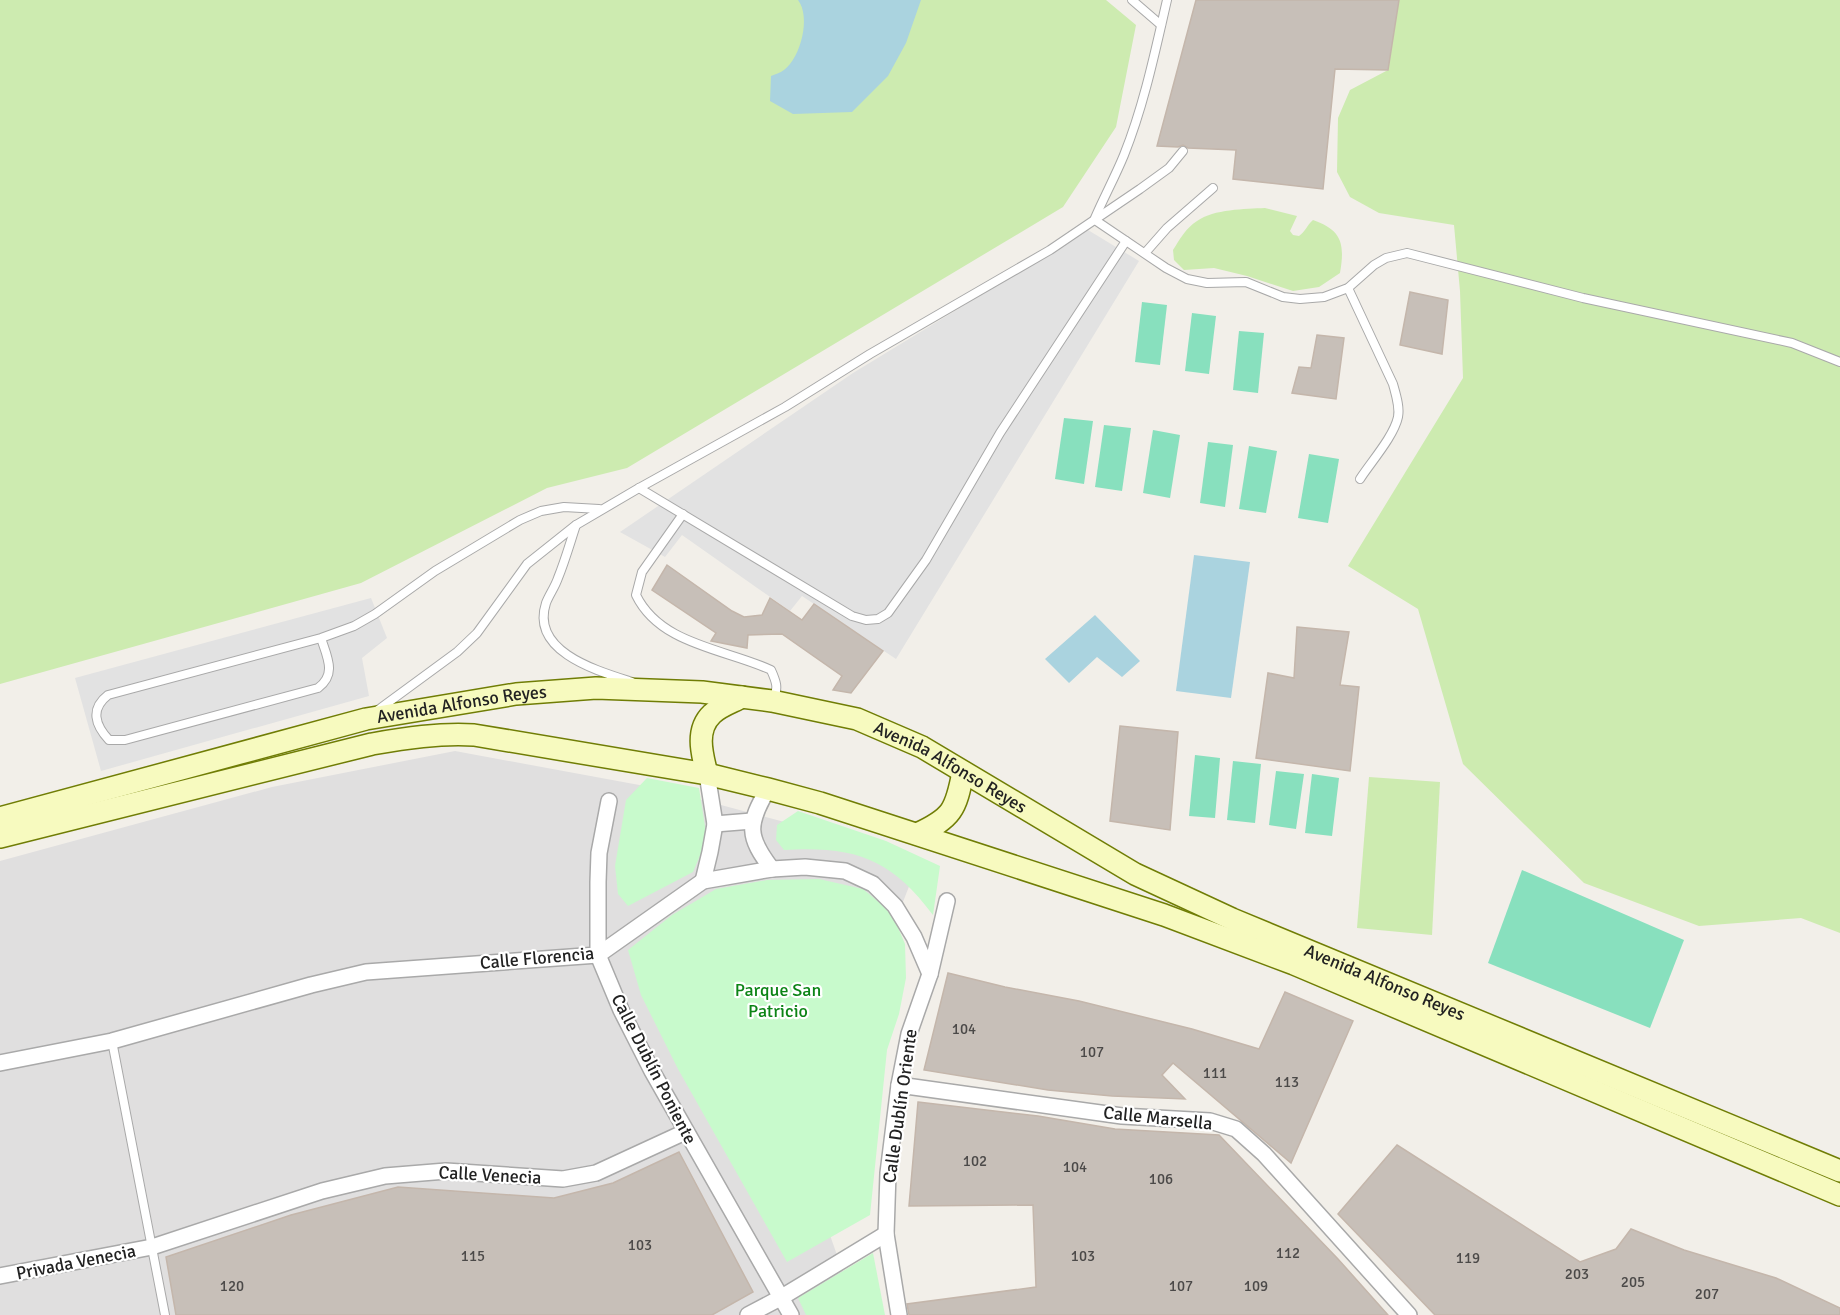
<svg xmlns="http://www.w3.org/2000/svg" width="1840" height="1315" font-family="Signika,sans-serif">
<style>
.residential{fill:#e0dfdf}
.grass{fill:#cdebb0}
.park{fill:#c8facc}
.pitch{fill:#88e0be}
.parking{fill:#e2e2e2}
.water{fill:#aad3df}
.building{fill:#c7bfb8;stroke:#c4b6ab;stroke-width:1.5}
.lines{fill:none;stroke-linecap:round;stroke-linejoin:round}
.lane-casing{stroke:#a9a9a9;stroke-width:10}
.street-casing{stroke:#a9a9a9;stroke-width:18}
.secondary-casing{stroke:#707d05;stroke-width:24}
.lane{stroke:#fff;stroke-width:8}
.street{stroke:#fff;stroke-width:15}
.secondary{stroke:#f7fabf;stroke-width:21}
.labels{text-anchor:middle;stroke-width:4.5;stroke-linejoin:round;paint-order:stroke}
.number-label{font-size:15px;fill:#4b4948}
.street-label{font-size:18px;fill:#222;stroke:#fff}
.park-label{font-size:18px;fill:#0c8416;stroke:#fff}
</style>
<rect width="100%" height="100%" fill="#f2efe9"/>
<polygon class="residential" points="455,751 661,789 807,828 917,866 803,1158 858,1315 0,1315 0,861 272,787"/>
<g class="grass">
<polygon points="0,0 1106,0 1136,25 1116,127 1063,207 627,468 547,488 361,583 0,684"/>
<polygon points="1399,0 1840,0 1840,933 1801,918 1699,926 1584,883 1463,764 1418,609 1348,566 1463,378 1460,291 1454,225 1379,213 1350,197 1337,172 1338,118 1350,90 1388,70"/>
<path d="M 1265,208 L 1297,216 L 1290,231 L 1293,235 L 1299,236 C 1305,232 1307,225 1313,220 C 1342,230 1345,244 1340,273 L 1319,287 L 1293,291 L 1247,276 L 1214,268 L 1184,270 L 1174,260 L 1173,250 C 1180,239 1186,228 1197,221 C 1214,209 1245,209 1265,208 Z"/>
<polygon points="1369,777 1440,782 1432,935 1357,928"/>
</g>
<g class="park">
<polygon points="647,778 699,788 707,839 693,872 628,906 618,894 615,866 626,800"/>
<path d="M 798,811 L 886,841 L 940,866 L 933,915 C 890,858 855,846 784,850 L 776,840 L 777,825 Z"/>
<polygon points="819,879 863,889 892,913 905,944 906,978 899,1014 887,1050 870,1215 787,1262 678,1069 641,995 628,950 672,915 716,889 767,880"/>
<polygon points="873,1253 885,1315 806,1315 798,1298"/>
</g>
<g class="pitch">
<polygon points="1142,302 1167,305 1160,365 1135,362"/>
<polygon points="1192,313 1216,316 1209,374 1185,371"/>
<polygon points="1239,331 1264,333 1258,393 1233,390"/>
<polygon points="1064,418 1093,421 1084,484 1055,479"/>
<polygon points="1104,425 1131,428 1122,491 1095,487"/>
<polygon points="1153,430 1180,435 1170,498 1143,493"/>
<polygon points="1208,442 1233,445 1225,507 1200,503"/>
<polygon points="1249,446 1277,451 1266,513 1239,509"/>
<polygon points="1309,454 1339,459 1328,523 1298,518"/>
<polygon points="1195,755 1220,758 1215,818 1189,816"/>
<polygon points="1233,761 1261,764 1255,823 1227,820"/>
<polygon points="1276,771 1304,774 1296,829 1269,825"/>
<polygon points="1312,774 1339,778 1332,836 1305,833"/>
<polygon points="1522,870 1684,940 1650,1028 1488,963"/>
</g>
<g class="parking">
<polygon points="1088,230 1139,261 896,659 802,596 790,611 682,535 665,557 620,532 853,373"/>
<polygon points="371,598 387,638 362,658 369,696 101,771 75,678"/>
</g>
<g class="water">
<path d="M 798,0 L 921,0 L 906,43 L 888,76 L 852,112 L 793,114 L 770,101 L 771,76 C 775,74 780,73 784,70 C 801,57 811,17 798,0 Z"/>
<polygon points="1194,555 1250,562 1231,698 1176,691"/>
<polygon points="1095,615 1140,661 1122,677 1097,657 1069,683 1045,659"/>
</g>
<g class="building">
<polygon points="1196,0 1399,0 1388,70 1335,69 1323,189 1233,179 1236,150 1188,148 1183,145 1178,147 1157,146"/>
<polygon points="1410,292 1448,300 1442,354 1400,345"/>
<polygon points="1317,335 1344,338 1336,399 1292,393 1299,367 1311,368"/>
<polygon points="667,565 732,611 744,617 762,615 770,598 802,620 814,604 883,651 851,693 833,690 842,676 782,634 748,635 747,648 711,641 716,633 652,590"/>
<polygon points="1297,627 1349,632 1340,685 1359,687 1350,771 1256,758 1268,673 1294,678"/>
<polygon points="1120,726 1178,732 1170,830 1110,821"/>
<polygon points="948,973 1005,987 1079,1001 1192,1029 1259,1049 1285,992 1353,1021 1291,1163 1173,1063 1162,1075 1185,1099 1112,1096 1048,1090 924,1070"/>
<polygon points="918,1102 1038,1116 1115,1129 1219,1135 1338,1259 1388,1315 909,1315 907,1304 1036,1287 1033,1205 909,1206"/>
<polygon points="1397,1145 1580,1262 1616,1249 1631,1229 1684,1250 1776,1278 1840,1308 1840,1315 1435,1315 1338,1214"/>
<polygon points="679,1152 753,1292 712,1315 176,1315 166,1257 291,1215 398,1187 554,1198 613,1183"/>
</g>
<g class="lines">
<defs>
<g id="lane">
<polyline points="1132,0 1161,25"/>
<path d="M 1095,218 C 1104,197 1115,177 1124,155 C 1144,105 1155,52 1167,0"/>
<polyline points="1095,220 1166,268 1187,279 1207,283 1246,282 1283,297 1300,299 1324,297 1348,288 1374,265 1386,258 1407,253 1583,298 1792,343 1840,362"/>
<polyline points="1145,253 1167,228 1213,188"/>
<path d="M 1348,288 L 1393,384 C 1396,395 1400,407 1398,417 C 1394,436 1371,462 1360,479"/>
<polyline points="639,488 852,616 866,620 878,619 888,613 926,560 1000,433 1126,241"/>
<path d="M 683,514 L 642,572 L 636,595 C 660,645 726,649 771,670 C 776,681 779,688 773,700"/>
<path d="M 576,525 C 570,543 565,561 558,578 C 555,587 549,595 546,603 C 530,652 598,671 632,682"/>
<path d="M 321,638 C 327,657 337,674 318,688 L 125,740 L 109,740 C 95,725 90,709 108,695 L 321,638 L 354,626 L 375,614 L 435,571 L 520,520 L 541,511 L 564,507 L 599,509"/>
<polyline points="378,710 457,652 477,633 527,564 576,525 639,488 785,407 870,354 1050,250 1140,189 1169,168 1183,151"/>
<polyline points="112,1041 165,1315"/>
</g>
<g id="street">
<path d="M 768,789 C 747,824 747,837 772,869"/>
<polyline points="609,801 599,853 598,882 598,955 621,1010 652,1071 791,1315"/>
<polyline points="715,824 752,821"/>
<polyline points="703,881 710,852 715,824 707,774"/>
<polyline points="0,1063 112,1041 311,985 366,972 598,955 703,881 772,869 805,867 845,871 873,884 895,906 914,937 930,974"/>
<polyline points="899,1085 1122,1116 1210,1121 1236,1129 1264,1154 1409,1315"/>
<polyline points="0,1276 152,1247 322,1191 385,1176 446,1171 563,1179 596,1173 685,1132"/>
<polyline points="748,1315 782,1297 886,1234"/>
<polyline points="899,1315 886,1234 888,1173 899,1085 909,1034 930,974 947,901"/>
</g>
<g id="secondary">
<path d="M 707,774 C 702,754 695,730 712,714 C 720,706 733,702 742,697"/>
<path id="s1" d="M 0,818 L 366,719 L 516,694 L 596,688 L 702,692 L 772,701 L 857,719 L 922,747 L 1135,874 L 1232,919 L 1840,1171"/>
<path d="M 917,834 C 952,818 956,810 963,772"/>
<path d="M 0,837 L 372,744 C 406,738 439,733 474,735 L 707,774 L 768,789 L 820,803 L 1164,915 L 1294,964 L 1840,1195"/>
</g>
</defs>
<use href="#lane" class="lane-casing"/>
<use href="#street" class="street-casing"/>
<use href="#secondary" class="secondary-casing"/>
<use href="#lane" class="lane"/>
<use href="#street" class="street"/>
<use href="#secondary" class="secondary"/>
</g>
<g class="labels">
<g class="number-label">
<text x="964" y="1034">104</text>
<text x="1092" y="1057">107</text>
<text x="1215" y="1078">111</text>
<text x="1287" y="1087">113</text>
<text x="975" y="1166">102</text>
<text x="1075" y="1172">104</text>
<text x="1161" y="1184">106</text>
<text x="640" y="1250">103</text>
<text x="1288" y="1258">112</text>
<text x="473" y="1261">115</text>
<text x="1083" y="1261">103</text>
<text x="1468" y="1263">119</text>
<text x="1577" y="1279">203</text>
<text x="1633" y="1287">205</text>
<text x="232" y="1291">120</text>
<text x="1181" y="1291">107</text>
<text x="1256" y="1291">109</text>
<text x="1707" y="1299">207</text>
</g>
<g class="street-label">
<text dy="6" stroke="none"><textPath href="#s1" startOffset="476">Avenida Alfonso Reyes</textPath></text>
<text dy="6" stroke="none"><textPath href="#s1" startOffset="980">Avenida Alfonso Reyes</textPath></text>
<text transform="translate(537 958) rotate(-5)" y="6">Calle Florencia</text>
<text dy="6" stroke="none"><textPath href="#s1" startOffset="1466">Avenida Alfonso Reyes</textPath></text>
<text transform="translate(654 1069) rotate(63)" y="6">Calle Dublín Poniente</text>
<text transform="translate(900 1106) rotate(-82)" y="6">Calle Dublín Oriente</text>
<text transform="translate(1158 1118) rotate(6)" y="6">Calle Marsella</text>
<text transform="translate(490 1175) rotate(3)" y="6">Calle Venecia</text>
<text transform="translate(76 1262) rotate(-11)" y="6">Privada Venecia</text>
</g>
<g class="park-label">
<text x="778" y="996">Parque San<tspan x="778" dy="21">Patricio</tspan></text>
</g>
</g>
</svg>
